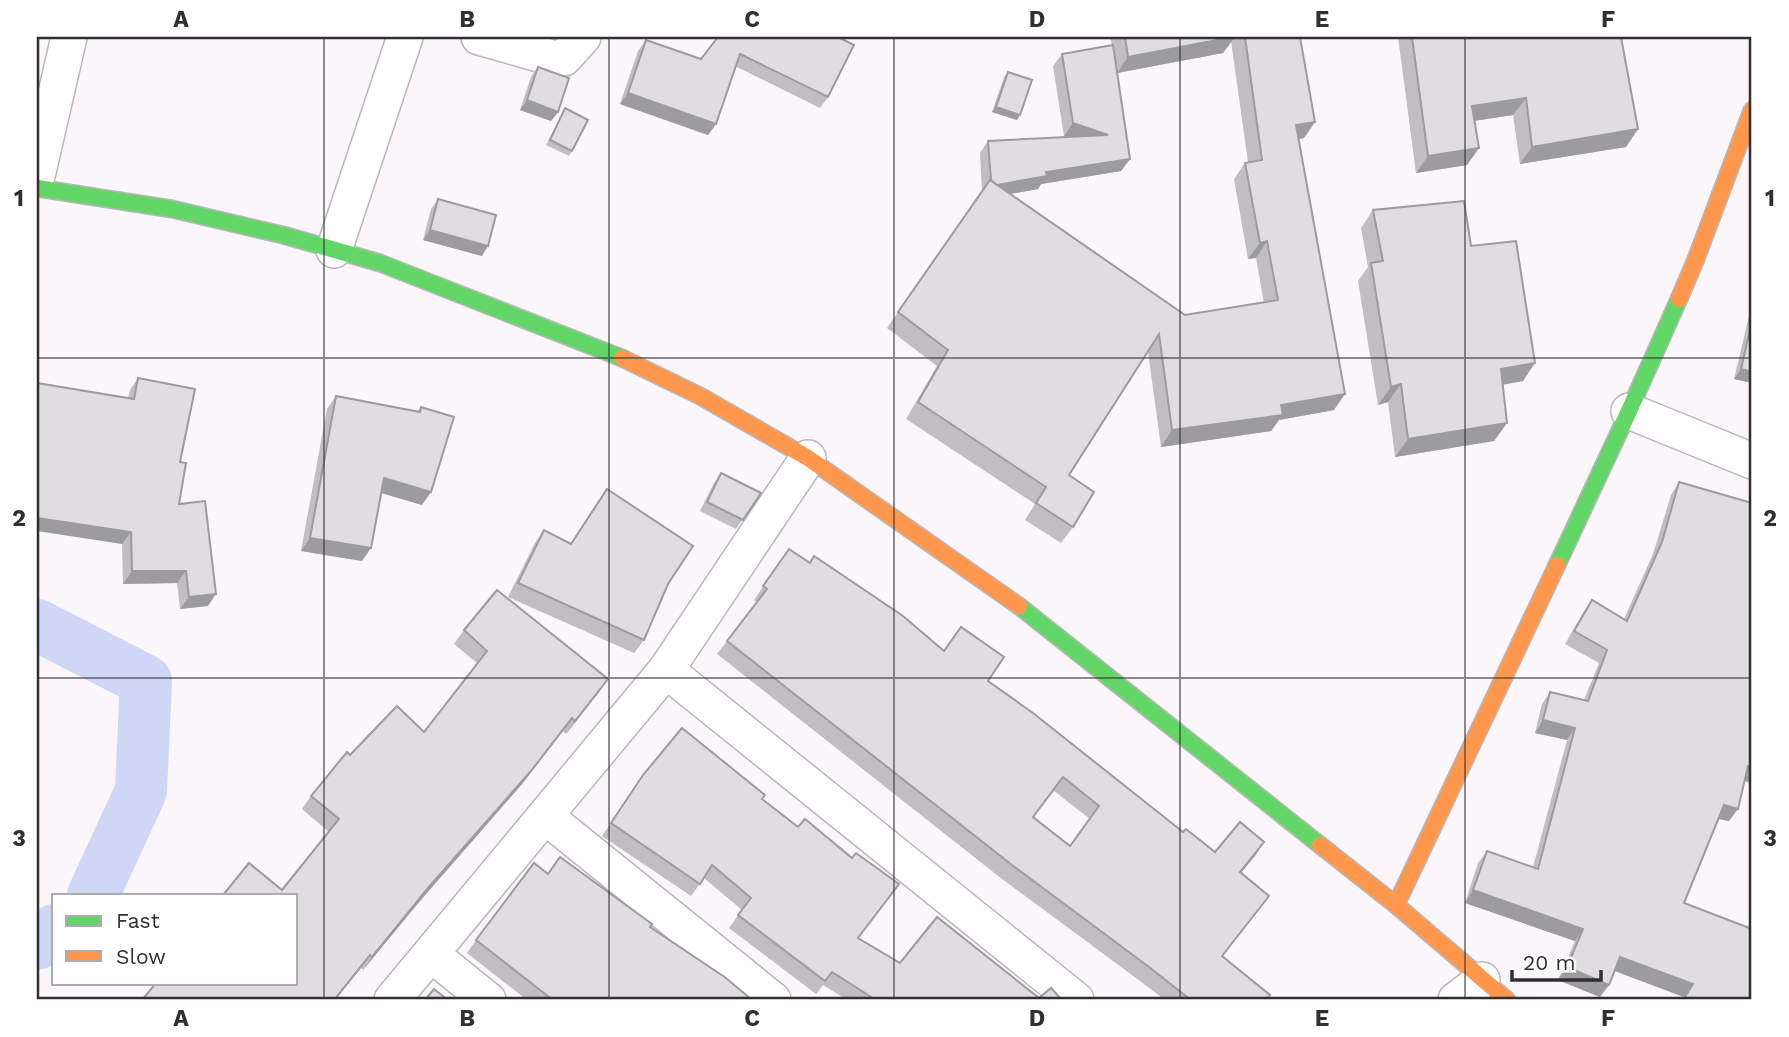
<svg xmlns="http://www.w3.org/2000/svg" width="1789" height="1037" font-family="'Work Sans',sans-serif">
<style>
.lines{fill:none;stroke-linecap:round;stroke-linejoin:round}
.river{stroke:#cfd6f6;stroke-width:52}
.street-casing{stroke:#bab7ba;stroke-width:38}
.fast-casing{stroke:#bab7ba;stroke-width:19}
.slow-casing{stroke:#bab7ba;stroke-width:19}
.street{stroke:#fefefe;stroke-width:35}
.fast{stroke:#63d668;stroke-width:16}
.slow{stroke:#ff974d;stroke-width:16}
.wall{fill:#c0bec1;fill-rule:evenodd}
.shaded-wall{fill:#9c9b9d}
.building{fill:#dfdde0;stroke:#9c9b9d;stroke-width:2;fill-rule:evenodd}
.grid{fill:none;stroke:#312f31;stroke-width:2;stroke-opacity:0.55}
.neatline{fill:none;stroke:#312f31;stroke-width:2.5}
.grid-label{font-size:23px;text-anchor:middle;font-weight:bold;fill:#312f31}
</style>
<rect width="100%" height="100%" fill="#faf6fa"/>
<g class="lines">
<g class="river">
<polyline points="37,625 146,681 141,791 93,895"/>
<polyline points="37,944 54,930"/>
</g>
<defs>
<g id="street">
<polyline points="479,37 556,59 564,58 583,37"/>
<polyline points="37,176 69,37"/>
<polyline points="334,250 405,37"/>
<polyline points="1629,411 1752,461"/>
<polyline points="666,670 1076,1000"/>
<polyline points="545,816 773,1000"/>
<polyline points="431,954 488,1000"/>
<polyline points="392,1000 666,670 808,458"/>
<polyline points="1456,1000 1482,980"/>
</g>
<g id="fast">
<polyline points="37,188 172,209 283,235 380,263 622,358"/>
<polyline points="1557,565 1629,411 1679,299"/>
<polyline points="1019,606 1320,845"/>
</g>
<g id="slow">
<polyline points="1679,299 1696,259 1752,110"/>
<polyline points="622,358 700,396 808,458 1019,606"/>
<polyline points="1320,845 1396,905 1507,1000"/>
<polyline points="1396,905 1557,565"/>
</g>
</defs>
<use href="#street" class="street-casing"/>
<use href="#fast" class="fast-casing"/>
<use href="#slow" class="slow-casing"/>
<use href="#street" class="street"/>
<use href="#fast" class="fast"/>
<use href="#slow" class="slow"/>
</g>
<g class="wall">
<polygon points="718,37 828,97 820,108 735,66 716,124 708,135 620,104 638,51 646,40 701,59"/>
<path d="M 1110,37 L 1300,37 L 1315,122 L 1304,138 L 1299,139 L 1334,410 L 1279,420 L 1271,431 L 1161,447 L 1148,352 L 1069,475 L 1073,527 L 1061,543 L 1025,520 L 1035,504 L 906,419 L 937,366 L 887,328 L 982,191 L 980,153 L 988,141 L 1068,137 L 1064,136 L 1053,66 L 1062,54 L 1112,45 ZM 1231,41 L 1248,162 L 1245,163 L 1234,179 L 1248,259 L 1256,258 L 1264,303 L 1185,315 L 1010,194 L 1038,189 L 1041,184 L 1121,171 L 1130,159 L 1117,73 L 1223,53 Z"/>
<polygon points="1398,37 1621,37 1638,129 1626,147 1520,164 1513,115 1474,121 1479,148 1467,165 1416,173"/>
<polygon points="538,67 558,112 551,121 520,110 531,77"/>
<polygon points="1008,72 1017,120 992,112 1004,77"/>
<polygon points="565,108 572,151 569,156 546,145"/>
<polygon points="438,199 482,256 423,240 431,209"/>
<polygon points="1373,210 1471,246 1523,381 1502,385 1507,423 1494,441 1395,457 1388,402 1378,405 1358,281 1368,267 1361,228"/>
<polygon points="1752,303 1752,383 1734,379"/>
<polygon points="138,378 180,462 179,504 208,606 180,609 177,583 123,584 122,544 128,398 130,390"/>
<polygon points="336,396 418,411 421,407 422,505 381,493 362,561 301,551 327,409"/>
<polygon points="721,473 761,493 736,529 700,511 714,483"/>
<polygon points="1679,482 1752,503 1752,783 1744,781 1729,821 1718,819 1684,903 1752,1000 1682,1000 1684,997 1615,971 1600,997 1558,980 1575,941 1465,903 1478,863 1487,851 1533,867 1567,740 1535,733 1542,704 1550,692 1584,700 1599,663 1565,644 1583,613 1592,600 1624,619 1653,554 1671,495"/>
<polygon points="607,489 668,584 644,640 634,653 508,597 535,543 544,530 571,543"/>
<path d="M 789,549 L 944,651 L 988,681 L 1183,832 L 1215,852 L 1264,842 L 1241,873 L 1259,909 L 1222,957 L 1267,1000 L 1165,1000 L 1140,981 L 1002,879 L 717,654 L 757,602 L 754,600 ZM 1054,791 L 1090,819 L 1070,846 L 1033,817 Z"/>
<polygon points="464,630 599,692 566,734 563,731 522,784 419,902 363,970 361,968 335,1000 142,1000 282,890 329,832 302,809 311,796 350,755 424,732 477,663 454,644"/>
<polygon points="643,775 762,799 859,939 900,963 1039,998 1062,1000 847,1000 823,985 816,994 729,928 742,910 704,878 691,896 602,836"/>
<polygon points="548,874 650,927 752,1000 527,1000 467,953 476,940"/>
</g>
<g class="shaded-wall">
<polygon points="1235,37 1223,53 1117,73 1128,57"/>
<polygon points="628,93 716,124 708,135 620,104"/>
<polygon points="1526,98 1513,115 1460,123 1472,106"/>
<polygon points="527,100 558,112 551,121 520,110"/>
<polygon points="996,107 1020,115 1017,120 992,112"/>
<polygon points="1315,122 1304,138 1285,141 1296,125"/>
<polygon points="1073,123 1108,135 1100,147 1064,136"/>
<polygon points="1638,129 1626,147 1520,164 1532,147"/>
<polygon points="1479,148 1467,165 1416,173 1428,156"/>
<polygon points="1130,159 1121,171 1041,184 1038,189 982,199 991,186 1046,172"/>
<polygon points="430,230 488,246 482,256 423,240"/>
<polygon points="1267,241 1256,258 1248,259 1260,243"/>
<polygon points="1535,363 1523,381 1488,387 1501,369"/>
<polygon points="1741,369 1752,372 1752,383 1734,379"/>
<polygon points="1401,384 1388,402 1378,405 1391,387"/>
<polygon points="1345,394 1334,410 1279,420 1271,431 1161,447 1172,430 1281,405"/>
<polygon points="1507,423 1494,441 1395,457 1408,439"/>
<polygon points="384,478 431,492 422,505 375,491"/>
<polygon points="37,518 131,532 122,544 37,531"/>
<polygon points="310,538 371,548 362,561 301,551"/>
<polygon points="132,571 186,571 177,583 123,584"/>
<polygon points="216,594 208,606 180,609 189,597"/>
<polygon points="608,679 599,692 566,734 575,721"/>
<polygon points="572,718 522,784 419,902 363,970 372,957 428,888"/>
<polygon points="1543,720 1575,728 1567,740 1535,733"/>
<polygon points="1748,766 1752,768 1752,784 1739,778"/>
<polygon points="1724,805 1738,809 1729,821 1715,818"/>
<polygon points="1264,842 1255,856 1230,886 1240,872"/>
<polygon points="1473,890 1583,929 1575,941 1465,903"/>
<polygon points="370,955 361,968 335,1000 334,1000"/>
<polygon points="1620,957 1693,984 1684,997 1612,970"/>
<polygon points="1567,967 1609,985 1600,997 1558,980"/>
</g>
<g class="building">
<polygon points="718,37 838,37 854,45 828,97 740,54 716,124 628,93 646,40 701,59"/>
<polygon points="1125,37 1233,37 1128,57"/>
<polygon points="1245,37 1300,37 1315,122 1296,125 1345,394 1281,405 1283,415 1172,430 1159,334 1069,475 1094,492 1073,527 1036,503 1046,487 918,402 948,350 898,312 990,180 1185,315 1278,300 1267,241 1260,243 1245,163 1262,160"/>
<polygon points="1412,37 1621,37 1638,129 1532,147 1526,98 1472,106 1479,148 1428,156"/>
<polygon points="1113,45 1130,159 1046,172 1047,176 997,185 991,180 988,141 1108,135 1073,123 1062,54"/>
<polygon points="538,67 569,78 558,112 527,100"/>
<polygon points="1008,72 1032,80 1020,115 996,107"/>
<polygon points="565,108 588,120 572,151 550,140"/>
<polygon points="438,199 496,215 488,246 430,230"/>
<polygon points="1464,201 1471,246 1516,241 1535,363 1501,369 1507,423 1408,439 1401,384 1391,387 1371,263 1383,261 1373,210"/>
<polygon points="1752,321 1752,372 1741,369"/>
<polygon points="138,378 195,389 180,462 186,463 179,504 205,501 216,594 189,597 186,571 132,571 131,532 37,518 37,383 134,399"/>
<polygon points="336,396 420,412 421,407 454,417 431,492 384,478 371,548 310,538"/>
<polygon points="721,473 761,493 743,520 707,502"/>
<polygon points="1679,482 1752,503 1752,768 1748,766 1738,809 1724,805 1684,903 1752,929 1752,1000 1683,1000 1693,984 1620,957 1609,985 1567,967 1583,929 1473,890 1487,851 1538,869 1575,728 1543,720 1550,692 1588,701 1607,650 1574,631 1592,600 1627,621 1662,542"/>
<polygon points="607,489 693,546 668,584 644,640 518,583 544,530 571,544"/>
<path d="M 789,549 L 810,563 L 814,556 L 903,616 L 944,651 L 961,627 L 1004,657 L 988,681 L 1033,713 L 1183,832 L 1186,829 L 1215,852 L 1240,822 L 1264,842 L 1240,872 L 1269,896 L 1222,956 L 1270,995 L 1266,1000 L 1191,1000 L 1149,967 L 1012,865 L 727,641 L 767,589 L 763,586 ZM 1063,777 L 1099,806 L 1070,846 L 1033,817 Z"/>
<polygon points="497,590 608,679 575,721 572,718 531,771 428,888 372,957 370,955 334,1000 142,1000 156,983 296,983 296,895 223,895 249,863 282,890 339,819 311,796 347,752 350,755 397,706 424,732 487,651 464,630"/>
<polygon points="682,728 765,795 762,799 798,827 805,819 852,858 856,853 899,884 858,938 900,963 937,917 1039,998 1051,988 1062,1000 876,1000 832,972 825,981 738,915 751,898 712,865 700,884 611,823 643,775"/>
<polygon points="560,857 652,924 650,927 726,978 752,1000 553,1000 476,940 534,863 548,874"/>
<polygon points="434,989 448,1000 425,1000"/>
</g>
<path class="grid" d="M 324,37 L 324,1000M 609,37 L 609,1000M 894,37 L 894,1000M 1180,37 L 1180,1000M 1465,37 L 1465,1000M 37,358 L 1752,358M 37,678 L 1752,678"/>
<rect width="1789" height="1037" fill="none" stroke="#ffffff" stroke-width="77"/>
<rect x="52" y="894" width="245" height="91" fill="#ffffff" stroke="#adacad" stroke-width="2"/>
<rect x="66" y="916" width="35" height="10" fill="#63d668" stroke="#adacad" stroke-width="2"/>
<text x="116" y="928" font-size="21" fill="#312f31">Fast</text>
<rect x="66" y="951" width="35" height="10" fill="#ff974d" stroke="#adacad" stroke-width="2"/>
<text x="116" y="964" font-size="21" fill="#312f31">Slow</text>
<path d="M1512 970v10h89v-10" fill="none" stroke="#312f31" stroke-width="3.5"/>
<text x="1523" y="970" font-size="21" fill="#312f31" stroke="#ffffff" stroke-width="5" paint-order="stroke">20 m</text>
<rect x="38" y="38" width="1712" height="960" class="neatline"/>
<g class="grid-label">
<text x="181" y="27">A</text>
<text x="467" y="27">B</text>
<text x="752" y="27">C</text>
<text x="1037" y="27">D</text>
<text x="1322" y="27">E</text>
<text x="1608" y="27">F</text>
<text x="19" y="206">1</text>
<text x="1770" y="206">1</text>
<text x="19" y="526">2</text>
<text x="1770" y="526">2</text>
<text x="19" y="846">3</text>
<text x="1770" y="846">3</text>
<text x="181" y="1026">A</text>
<text x="467" y="1026">B</text>
<text x="752" y="1026">C</text>
<text x="1037" y="1026">D</text>
<text x="1322" y="1026">E</text>
<text x="1608" y="1026">F</text>
</g>
</svg>
